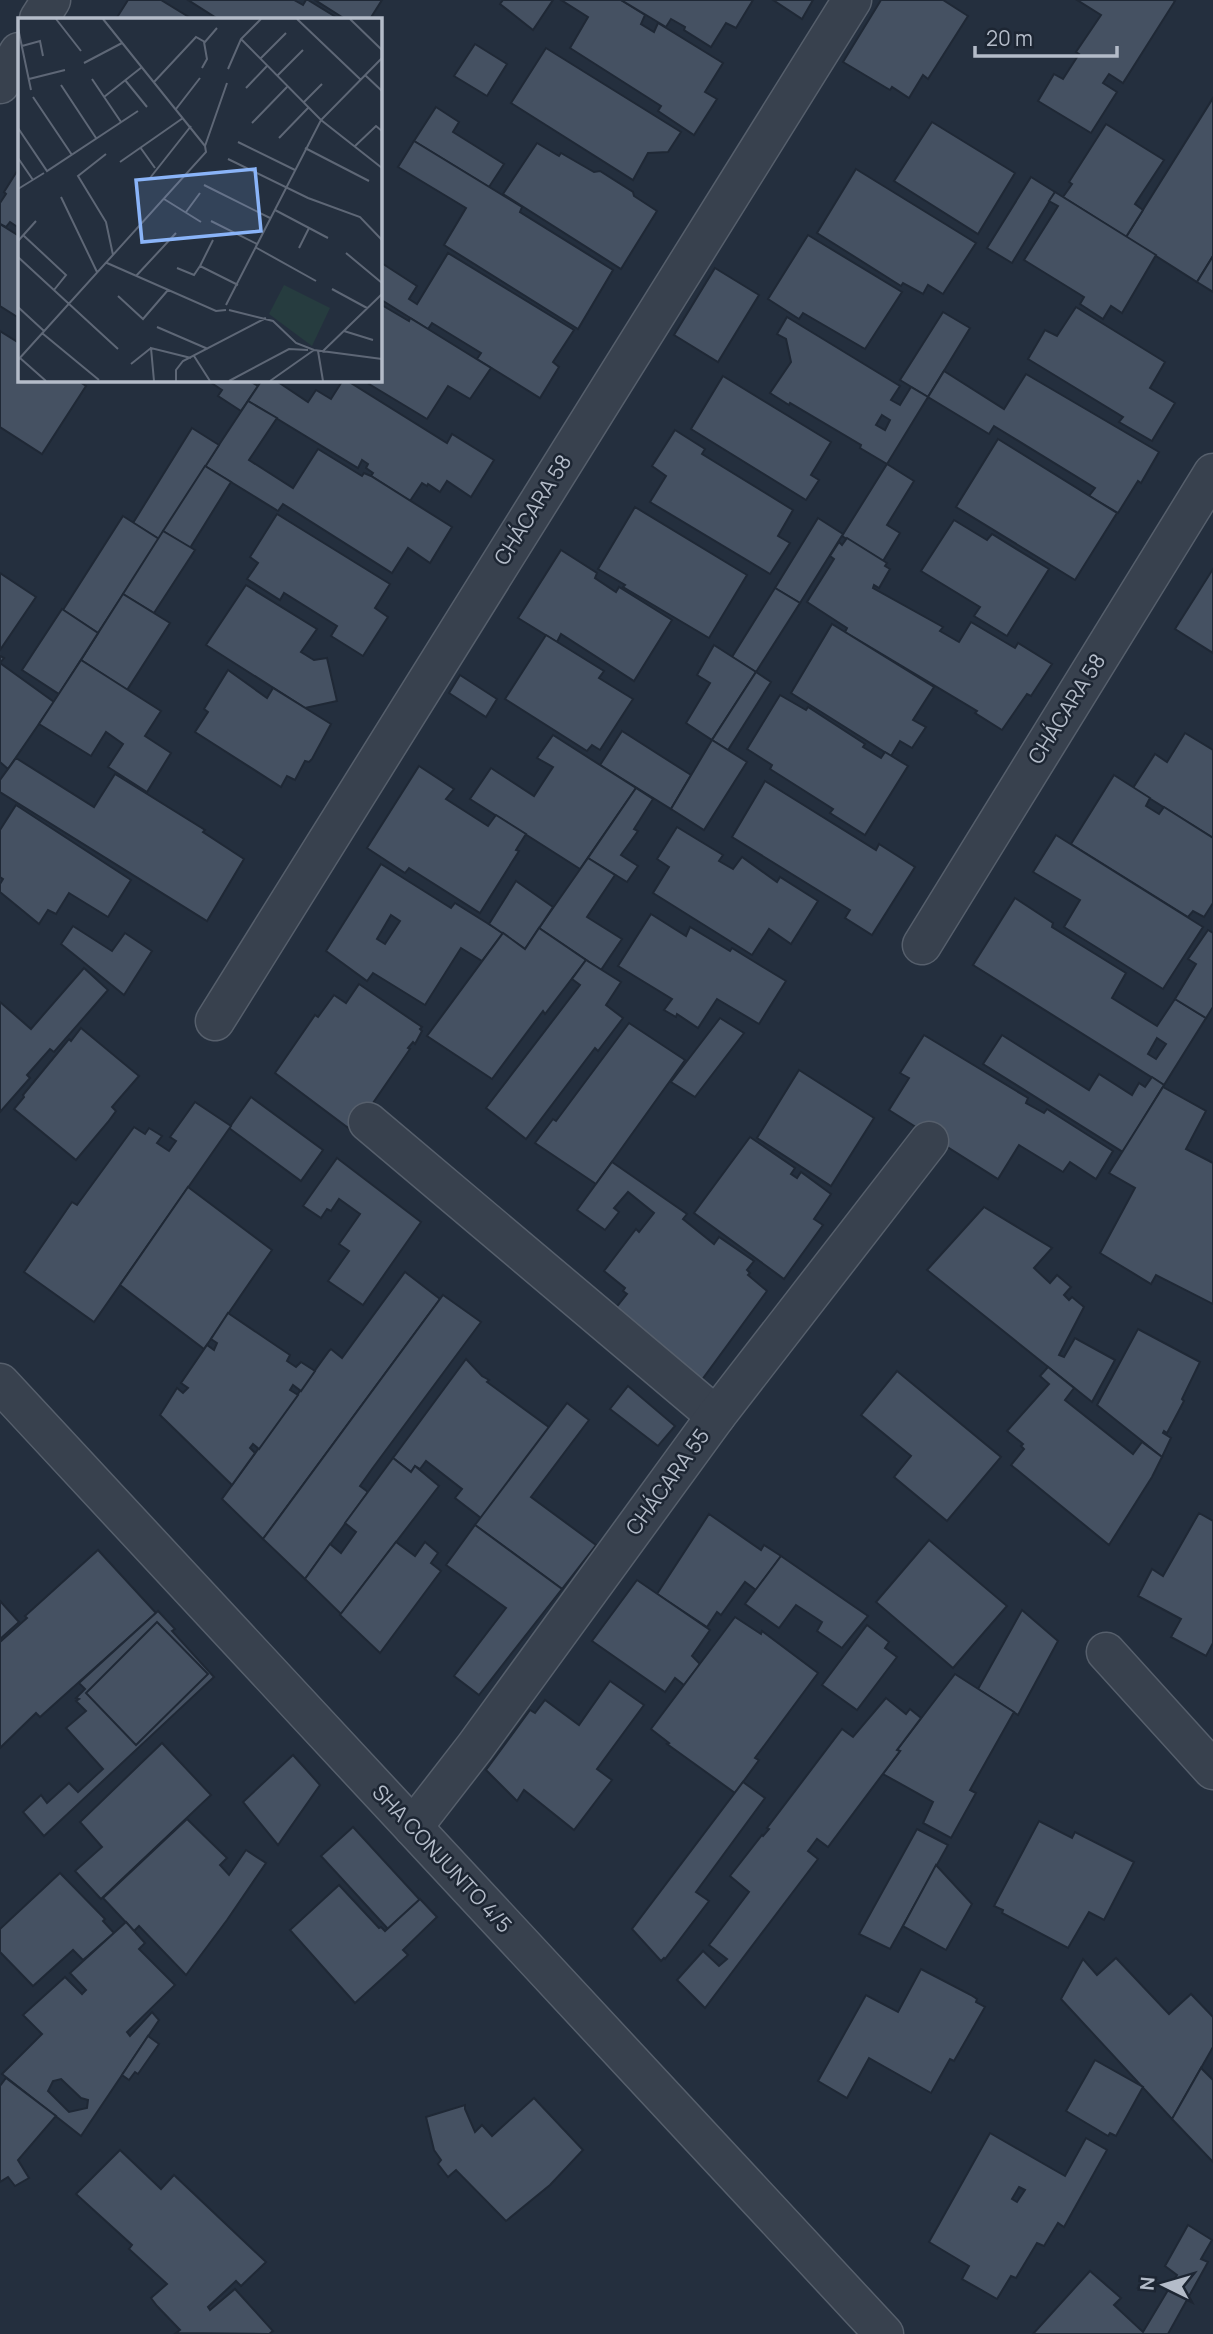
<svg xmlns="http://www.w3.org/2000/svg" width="1213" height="2334" font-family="Manrope,sans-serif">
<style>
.building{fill:#455162;stroke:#1f2835;stroke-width:2;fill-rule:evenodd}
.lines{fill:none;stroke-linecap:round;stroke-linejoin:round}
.minor-casing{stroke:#565f6c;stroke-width:41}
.minor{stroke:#38414e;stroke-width:38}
.labels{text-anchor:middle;stroke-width:5;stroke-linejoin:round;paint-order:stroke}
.street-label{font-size:21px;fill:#b4bcc9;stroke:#1d2633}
.inset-road{fill:none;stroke:#5e6776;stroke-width:2}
.view{fill:#8ab4f8;fill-opacity:0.15;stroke:#8ab4f8;stroke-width:3.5}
.inset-edge{fill:none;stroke:#b4bcc9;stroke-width:3.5}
</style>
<rect width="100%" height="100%" fill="#242f3e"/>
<g class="building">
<polygon points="128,0 161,0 192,19 116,19"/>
<polygon points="188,0 294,0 303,5 306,0 308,0 339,19 218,19"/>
<polygon points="315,0 382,0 370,19 345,19"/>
<polygon points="503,0 553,0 533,30 500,4"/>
<polygon points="561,0 621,0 645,15 641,24 654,32 658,23 723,63 705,92 717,99 694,135 658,111 661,106 570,48 588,17"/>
<polygon points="621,0 753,0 736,28 726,23 711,47 684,30 685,27 671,19 666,27"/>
<polygon points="773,0 813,0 802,19"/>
<polygon points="881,0 943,0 968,16 928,79 923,75 909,98 892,87 890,90 843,62"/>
<polygon points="1173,0 1175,1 1123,83 1109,74 1103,83 1117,92 1091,133 1038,101 1054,74 1063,79 1079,54 1076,52 1101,15 1077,0"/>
<polygon points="475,44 507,64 487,96 454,76"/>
<polygon points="546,48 681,132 668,152 648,153 633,180 511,103"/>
<polygon points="1213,98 1213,256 1197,282 1126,237"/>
<polygon points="436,107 459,122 453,132 504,164 489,187 414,141"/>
<polygon points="932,122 1015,173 978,234 894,181"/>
<polygon points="1106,124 1164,160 1135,204 1143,210 1126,237 1063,197 1072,184 1069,182"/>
<polygon points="414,141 522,207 520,212 613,270 578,329 444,245 466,208 398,167"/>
<polygon points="537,143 559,156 561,153 594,172 600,171 633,192 634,196 657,211 621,269 503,194"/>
<polygon points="19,168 19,228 10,222 6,227 0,224 0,203 6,194 4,192"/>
<polygon points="856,169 976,243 943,294 928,285 923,294 903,283 901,286 817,233"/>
<polygon points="1031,177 1055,192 1012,263 987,248"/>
<polygon points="1055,192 1156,255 1122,313 1111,306 1103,319 1080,304 1084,297 1024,260 1058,206 1049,201"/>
<polygon points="0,224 19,236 19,318 0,306"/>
<polygon points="808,235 902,292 865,349 803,313 799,319 768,299"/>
<polygon points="448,253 574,330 553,362 559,367 540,398 477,359 481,353 432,323 428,329 380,299 380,262 417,286 409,299 417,304"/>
<polygon points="1213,256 1213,292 1197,282"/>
<polygon points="715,268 759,295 718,362 674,335"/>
<polygon points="380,304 409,321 410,318 428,329 491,368 470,399 448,386 427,419 369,384 372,380 380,380"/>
<polygon points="1076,307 1165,362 1150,388 1175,403 1152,441 1119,422 1123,417 1028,359 1045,330 1057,336"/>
<polygon points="943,312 970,328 928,397 900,380"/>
<path d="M 787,317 L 900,386 L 891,400 L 900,405 L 911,387 L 928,397 L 887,464 L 860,448 L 861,445 L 790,403 L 789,405 L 770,393 L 791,362 L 786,339 L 777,334 ZM 882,415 L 890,420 L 885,430 L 876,425 Z"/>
<polygon points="0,331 19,343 19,380 77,380 86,386 42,454 0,427"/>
<polygon points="944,371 1004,409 1026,374 1159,452 1141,483 1138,481 1118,513 1089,496 1095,488 994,426 989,434 928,397"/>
<polygon points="723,376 831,442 811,475 819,480 806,500 691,429"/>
<polygon points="207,380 248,380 258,386 241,411 218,396 222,390"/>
<polygon points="262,380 275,380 308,402 316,390 331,399 343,380 346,380 447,443 452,434 494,460 471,497 447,481 440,492 428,484 427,486 422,483 410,501 371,476 373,473 366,468 368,464 362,460 358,468 248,401"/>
<polygon points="248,401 277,418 249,460 293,488 318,449 362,476 364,473 371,476 452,527 430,563 408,548 392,573 283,504 278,511 205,466"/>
<polygon points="192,428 219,445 159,539 133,523"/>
<polygon points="675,430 705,449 702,454 793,510 778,536 790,543 770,574 650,502 666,476 652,466"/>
<polygon points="998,439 1117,513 1075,580 956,507"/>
<polygon points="887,464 914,481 887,525 900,533 883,561 842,536"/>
<polygon points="205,466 231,482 190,548 163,531"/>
<polygon points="635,507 747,575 709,638 623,587 625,585 598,569"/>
<polygon points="277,514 390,584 375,608 388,617 363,656 331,636 337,626 284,593 280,600 247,579 258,563 250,557"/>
<polygon points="123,516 159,539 98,633 63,610"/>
<polygon points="818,518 843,534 800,603 775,588"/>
<polygon points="954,520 987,540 992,534 1049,569 1007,636 974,616 980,607 921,571"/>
<polygon points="163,531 195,550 154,613 123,594"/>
<polygon points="847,538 887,563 885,566 890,569 879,588 874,585 873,588 943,627 940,631 959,642 971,622 1015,648 1018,643 1052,664 1031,696 1027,694 1002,730 975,713 977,711 845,632 847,628 807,602 834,559 830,556 839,542 842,545"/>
<polygon points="561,550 597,573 595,578 616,592 619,587 672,620 634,681 561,634 557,642 518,618"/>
<polygon points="1213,569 1213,653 1175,629"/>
<polygon points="0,573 36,597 0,650"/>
<polygon points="246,585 317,629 301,652 314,660 327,658 337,701 305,708 206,645"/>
<polygon points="775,588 800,603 756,672 732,657"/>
<polygon points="123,594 170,623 127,690 81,660"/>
<polygon points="62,609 98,633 59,694 22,670"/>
<polygon points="832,624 934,687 913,720 926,727 912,748 900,741 891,756 791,693"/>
<polygon points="546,635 604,671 599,678 633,699 600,750 592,745 587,751 505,699"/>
<polygon points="714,645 756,672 712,740 686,723 710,683 697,675"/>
<polygon points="0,656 4,658 0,663 54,702 8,769 0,762"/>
<polygon points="81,660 161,711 145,736 171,753 147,792 108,767 123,744 106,732 91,756 39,724"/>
<polygon points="228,670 267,698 273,688 331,724 312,759 309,762 305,761 295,780 287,776 281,787 195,732 208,712 204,709"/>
<polygon points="756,672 771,682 728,750 712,740"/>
<polygon points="460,675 497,699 486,717 449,693"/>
<polygon points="780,695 806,710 808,707 865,744 863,747 881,758 885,752 908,766 865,835 830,813 833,809 770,769 772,765 747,749"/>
<polygon points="622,731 691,775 671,809 600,765"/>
<polygon points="1185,733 1213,750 1213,838 1133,788 1155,754 1167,762"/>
<polygon points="553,735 636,788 580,869 470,799 491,768 534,796 553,767 537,758"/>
<polygon points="712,740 747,762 704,830 671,809"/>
<polygon points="16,758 94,807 115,774 205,830 203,832 244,859 207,921 0,792 0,780"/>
<polygon points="419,766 454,789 446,799 488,826 496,815 526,834 516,850 519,851 480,913 409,868 405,873 367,848"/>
<polygon points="1114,775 1150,798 1146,806 1159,814 1164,807 1213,838 1213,903 1204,917 1193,911 1188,917 1071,844"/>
<polygon points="765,781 876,850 879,844 915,867 872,935 845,918 850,910 732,837"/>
<polygon points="636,788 653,799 634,829 638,831 621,855 638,866 627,882 588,858"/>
<polygon points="16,805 131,880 108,917 69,893 56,914 48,910 39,924 0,892 0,884 3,879 0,877 0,830"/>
<polygon points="677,827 723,855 719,861 733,869 742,857 777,882 780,877 818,901 791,944 769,929 752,955 653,893 669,867 657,859"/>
<polygon points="1056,835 1203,927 1163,989 1064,927 1080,900 1033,872"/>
<polygon points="588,858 615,875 587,917 622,939 601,970 539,928"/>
<path d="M 381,864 L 451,908 L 455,903 L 503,933 L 482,961 L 461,948 L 425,1005 L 373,973 L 367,981 L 326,951 ZM 391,915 L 400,921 L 385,944 L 377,939 Z"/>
<polygon points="516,881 553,907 525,949 489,924"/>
<path d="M 1015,898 L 1053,923 L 1052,927 L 1126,973 L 1112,998 L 1157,1026 L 1175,999 L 1206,1018 L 1164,1085 L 973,965 ZM 1157,1038 L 1166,1044 L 1156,1059 L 1148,1054 Z"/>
<polygon points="651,914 686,936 690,927 730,951 732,948 745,956 786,981 759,1024 717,999 698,1028 677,1014 676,1017 664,1010 672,999 618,966"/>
<polygon points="73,926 112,951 125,933 152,951 124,995 61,944"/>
<polygon points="539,928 586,960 545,1014 543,1011 492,1079 427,1036 503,933 525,949"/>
<polygon points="1208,930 1213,933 1213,1007 1206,1018 1175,999 1196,964 1188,959"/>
<polygon points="586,960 621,982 606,1005 623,1018 598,1051 595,1048 526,1139 486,1108 580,985 572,979"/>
<polygon points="84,968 108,990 54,1052 50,1049 27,1075 30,1078 0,1112 0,1002 31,1029"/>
<polygon points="359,984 422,1027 420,1029 422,1031 415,1044 413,1042 408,1048 410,1049 373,1103 376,1104 355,1133 275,1073 315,1015 318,1017 334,995 346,1003"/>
<polygon points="720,1018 744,1033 695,1097 671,1082"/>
<polygon points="629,1023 685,1060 596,1184 535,1143 553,1119 556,1121"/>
<polygon points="81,1028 139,1076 112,1107 116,1111 108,1122 76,1160 14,1109 24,1097 23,1095 69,1039 71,1041"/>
<polygon points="924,1035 1028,1098 1026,1103 1044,1113 1047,1109 1113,1151 1096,1179 1070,1162 1063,1172 1019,1145 998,1179 889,1110 909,1078 900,1073"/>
<polygon points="1002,1035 1089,1090 1099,1074 1132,1095 1139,1083 1145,1087 1152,1077 1164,1085 1123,1152 983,1064"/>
<polygon points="799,1070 874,1118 831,1186 757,1138"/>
<polygon points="1163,1087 1206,1111 1186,1149 1213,1163 1213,1304 1156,1275 1151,1284 1100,1253 1135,1188 1109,1173"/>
<polygon points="251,1097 323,1150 301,1181 229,1128"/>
<polygon points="195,1102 231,1126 94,1322 24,1272 72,1202 77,1205 134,1127 145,1134 149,1128 162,1136 157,1143 169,1151 176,1141 170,1137"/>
<polygon points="750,1137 795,1168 791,1174 797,1178 801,1172 831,1194 814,1219 823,1225 784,1279 694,1213"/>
<polygon points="337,1158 421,1222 363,1305 328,1281 349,1251 339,1244 360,1214 339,1199 331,1211 327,1209 321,1218 303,1206"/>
<polygon points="612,1162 687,1214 683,1219 714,1244 719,1237 754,1261 747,1270 750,1273 748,1275 767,1291 701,1381 614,1310 627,1294 623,1291 625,1288 604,1271 636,1229 639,1232 654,1213 628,1192 614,1208 619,1212 605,1230 577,1210"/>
<polygon points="188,1187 272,1250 204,1349 120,1285"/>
<polygon points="984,1207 1052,1248 1034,1268 1050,1283 1057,1275 1071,1287 1064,1295 1069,1300 1072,1297 1084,1307 1059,1355 1064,1357 1075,1338 1115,1360 1092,1402 927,1270"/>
<polygon points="405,1272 440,1299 263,1539 222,1499 329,1351 331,1349 342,1358"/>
<polygon points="443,1295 481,1322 372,1469 360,1486 368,1492 305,1579 263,1539"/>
<polygon points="228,1313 290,1355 287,1361 296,1367 301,1362 315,1371 301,1391 293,1385 290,1390 298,1395 259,1449 253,1444 250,1448 255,1453 232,1485 160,1415 177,1388 183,1393 188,1388 181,1383 207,1345 214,1350 217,1343 211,1339"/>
<polygon points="1138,1329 1200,1362 1182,1399 1184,1401 1167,1433 1164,1431 1163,1433 1171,1438 1162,1457 1097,1405"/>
<polygon points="466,1359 482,1376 489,1380 487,1382 550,1428 481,1518 455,1498 462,1489 426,1461 420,1469 415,1466 411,1472 393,1458"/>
<polygon points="1048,1367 1074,1388 1065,1400 1133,1454 1142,1442 1162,1457 1152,1477 1109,1545 1011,1465 1024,1449 1021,1446 1023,1444 1007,1431 1049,1384 1040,1376"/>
<polygon points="897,1371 1001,1457 947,1521 894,1477 911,1456 861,1415"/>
<polygon points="628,1386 675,1426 658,1446 610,1409"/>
<polygon points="567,1403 589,1420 531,1497 596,1545 562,1589 475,1525"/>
<polygon points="393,1458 411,1472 415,1466 439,1486 341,1614 305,1579 330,1544 341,1553 356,1532 345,1523"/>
<polygon points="1199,1513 1213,1521 1213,1643 1206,1656 1171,1637 1181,1619 1138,1596 1152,1569 1163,1576"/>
<polygon points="709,1514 761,1550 764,1545 781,1556 756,1590 745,1582 721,1615 717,1612 707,1627 657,1594"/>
<polygon points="475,1525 562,1589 479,1695 454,1676 506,1608 446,1565"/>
<polygon points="929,1540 1007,1606 953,1668 876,1602"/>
<polygon points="396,1542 415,1556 425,1542 438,1553 431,1563 441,1571 380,1653 340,1615"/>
<polygon points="98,1550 156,1613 40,1717 36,1713 0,1748 0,1642 27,1618 25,1616"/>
<polygon points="781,1556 868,1616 842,1648 817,1631 822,1622 796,1605 779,1628 745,1604"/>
<polygon points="637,1580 710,1630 692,1656 700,1664 684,1685 675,1678 665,1692 592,1641"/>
<polygon points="0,1601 19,1622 0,1639"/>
<polygon points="1022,1610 1058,1641 1018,1715 978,1689"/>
<polygon points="158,1611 175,1629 172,1631 214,1677 44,1836 23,1812 41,1795 47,1803 69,1783 78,1792 103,1769 66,1728 86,1711 76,1701 79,1699 76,1698 85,1689 79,1683"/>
<polygon points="735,1617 761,1634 762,1631 818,1673 755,1758 759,1760 735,1793 667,1744 669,1743 651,1729"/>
<polygon points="157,1622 208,1674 136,1745 86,1693"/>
<polygon points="867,1625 889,1642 885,1648 897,1657 857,1710 822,1685"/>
<polygon points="955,1674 1014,1712 970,1790 976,1793 951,1838 923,1823 933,1802 883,1774 900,1751 897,1750"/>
<polygon points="610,1681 644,1705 597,1769 612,1780 574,1830 524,1790 517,1801 486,1770 530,1710 535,1713 545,1700 579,1725"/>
<polygon points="886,1698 906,1714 910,1709 921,1718 897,1750 900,1751 828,1847 817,1839 808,1851 818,1859 705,2008 677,1980 703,1951 719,1966 727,1959 709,1945 749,1892 730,1876 762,1835 763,1836 769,1829 767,1828 842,1729 853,1737"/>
<polygon points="162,1743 211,1795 101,1899 75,1871 102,1847 80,1822"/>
<polygon points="293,1755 320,1785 278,1845 243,1802"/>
<polygon points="743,1782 765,1798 696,1892 709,1901 665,1959 664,1958 661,1961 632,1929"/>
<polygon points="187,1819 227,1858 220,1865 229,1875 246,1850 266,1863 227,1920 186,1975 139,1926 134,1931 103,1898"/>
<polygon points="1039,1821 1072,1838 1075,1832 1134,1862 1104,1920 1089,1912 1068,1948 1002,1913 1003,1910 994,1906"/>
<polygon points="353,1827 420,1900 388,1929 321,1856"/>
<polygon points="917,1829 948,1845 890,1949 859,1934"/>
<polygon points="936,1865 972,1904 946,1950 903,1926"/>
<polygon points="60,1873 105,1919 103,1921 114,1933 83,1960 73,1950 33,1986 0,1952 0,1929"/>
<polygon points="339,1885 379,1928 381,1927 385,1931 420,1899 437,1917 403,1950 408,1955 355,2003 290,1930"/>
<path d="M 126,1922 L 145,1943 L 139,1949 L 175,1985 L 127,2032 L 130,2036 L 152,2012 L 159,2020 L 81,2136 L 2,2074 L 42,2034 L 23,2015 L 65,1977 L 82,1994 L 86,1990 L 70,1973 ZM 61,2079 L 81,2098 L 88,2100 L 87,2108 L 69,2112 L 48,2091 L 53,2081 Z"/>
<polygon points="1116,1958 1169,2014 1191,1994 1213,2017 1213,2047 1172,2119 1061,1999 1083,1959 1097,1975"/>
<polygon points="921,1969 971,1995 977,1999 976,2002 985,2007 954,2061 950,2059 931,2093 869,2058 847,2098 818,2081 866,1995 898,2012"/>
<polygon points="148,2036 159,2044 138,2074 135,2072 129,2080 122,2075"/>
<polygon points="1095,2060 1143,2087 1116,2136 1110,2133 1108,2136 1066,2111"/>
<polygon points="1201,2068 1213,2080 1213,2162 1172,2119"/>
<polygon points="6,2078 56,2116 18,2160 29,2178 15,2186 8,2177 0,2182 0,2086"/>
<polygon points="534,2098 583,2150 550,2185 506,2221 456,2170 448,2177 438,2164 441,2160 434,2150 426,2117 465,2105 465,2109 475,2132 482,2125 492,2136"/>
<path d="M 990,2133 L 1065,2176 L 1086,2138 L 1107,2150 L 1064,2227 L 1058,2223 L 1044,2246 L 1037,2243 L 1016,2278 L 1011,2276 L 997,2299 L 962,2279 L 969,2266 L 929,2242 ZM 1019,2187 L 1025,2190 L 1017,2202 L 1012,2199 Z"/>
<polygon points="120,2150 161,2189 174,2175 266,2262 241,2286 236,2281 208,2307 210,2310 235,2289 273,2331 269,2334 176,2333 180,2330 157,2306 151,2298 167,2284 129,2249 132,2245 76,2194"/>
<polygon points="1188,2225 1212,2240 1201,2259 1208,2262 1168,2334 1033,2334 1090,2271 1121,2298 1114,2305 1143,2332 1177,2275 1165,2266"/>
</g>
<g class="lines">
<defs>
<g id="minor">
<polyline points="39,19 51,0"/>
<polyline points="0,84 19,52"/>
<polyline points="922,945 1213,473"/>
<polyline points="215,1021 852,0"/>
<polyline points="368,1122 716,1416"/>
<polyline points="0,1383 884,2334"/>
<polyline points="1106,1652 1213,1770"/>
<polyline points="413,1827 475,1747 716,1416 929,1141"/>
</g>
</defs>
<use href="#minor" class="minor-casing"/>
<use href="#minor" class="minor"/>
</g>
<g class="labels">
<g class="street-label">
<text transform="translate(533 510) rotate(-58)" y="7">CHÁCARA 58</text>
<text transform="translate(1067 709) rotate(-58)" y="7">CHÁCARA 58</text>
<text transform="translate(668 1482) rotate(-54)" y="7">CHÁCARA 55</text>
<text transform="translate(442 1859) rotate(47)" y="7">SHA CONJUNTO 4/5</text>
</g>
</g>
<g transform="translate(18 18)">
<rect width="364" height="364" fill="#242f3e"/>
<path d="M 266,267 L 312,290 L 294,328 L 251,296 Z" fill="#263c3f"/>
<path class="inset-road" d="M 38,1 L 63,33M 85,1 L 187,128M 279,1 L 343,62M 332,1 L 364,32M 0,10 L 13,72M 223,21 L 303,102 L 364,150M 4,28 L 22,23 L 25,38M 242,41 L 268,15M 66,45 L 104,25M 184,50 L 189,41 L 186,24M 210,51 L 223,21 L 243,1M 347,57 L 364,73M 259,58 L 285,32M 11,61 L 47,52M 74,61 L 103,104M 107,62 L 129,89M 136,64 L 178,19 L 187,24 L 199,10M 43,67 L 78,120M 228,70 L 249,48M 15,79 L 54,137M 86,79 L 124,49M 285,85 L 304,66M 158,91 L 182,60M 234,105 L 269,69M 0,110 L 29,153 L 120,93M 261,120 L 290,90M 220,124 L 277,152M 187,128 L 209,65M 122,129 L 137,150M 336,129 L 358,108 L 364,113M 287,130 L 351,163M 88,136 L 60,158 L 88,204 L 95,237M 0,140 L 15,162M 210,141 L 290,180 L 342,199 L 364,222M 102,144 L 165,100M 132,160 L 173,108M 186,167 L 252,200M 0,171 L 26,155M 43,179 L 79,254M 146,181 L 183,204M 257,192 L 310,220M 168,194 L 182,175M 193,203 L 239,226M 5,217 L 48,257 L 36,272M 195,222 L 182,248 L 220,267M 0,223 L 18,203M 237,229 L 298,263M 281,230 L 291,210M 328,235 L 364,265M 0,239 L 100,331M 89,245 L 198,293 L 208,292M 159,250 L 176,257 L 182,248M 118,258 L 158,215M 314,271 L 349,290M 100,278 L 125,301 L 150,272M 208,287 L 303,102 L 364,40M 0,289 L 26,313M 211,292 L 255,303 L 278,325 L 296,332 L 364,341M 139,309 L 190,331M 326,313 L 355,322M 24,315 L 81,362M 300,333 L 305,363M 304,334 L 364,276M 176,338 L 192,363M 2,340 L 28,363M 0,342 L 188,134 L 187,128M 113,346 L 133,330M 136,363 L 133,330 L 173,340M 158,363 L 158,352 L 165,343 L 248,300M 211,363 L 271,331 L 290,332M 252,363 L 296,332"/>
<path class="view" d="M 237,151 L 243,213 L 124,224 L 118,162 Z"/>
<rect width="364" height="364" class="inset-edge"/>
</g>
<g transform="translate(1164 2285) rotate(275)" stroke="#1d2633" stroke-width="5" paint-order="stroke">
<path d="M0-5L12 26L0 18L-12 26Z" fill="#b4bcc9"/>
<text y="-10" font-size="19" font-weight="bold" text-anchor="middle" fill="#b4bcc9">N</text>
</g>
<path d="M975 46v10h142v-10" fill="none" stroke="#b4bcc9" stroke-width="3.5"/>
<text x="986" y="46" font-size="21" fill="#b4bcc9" stroke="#1d2633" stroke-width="5" paint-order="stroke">20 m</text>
</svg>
